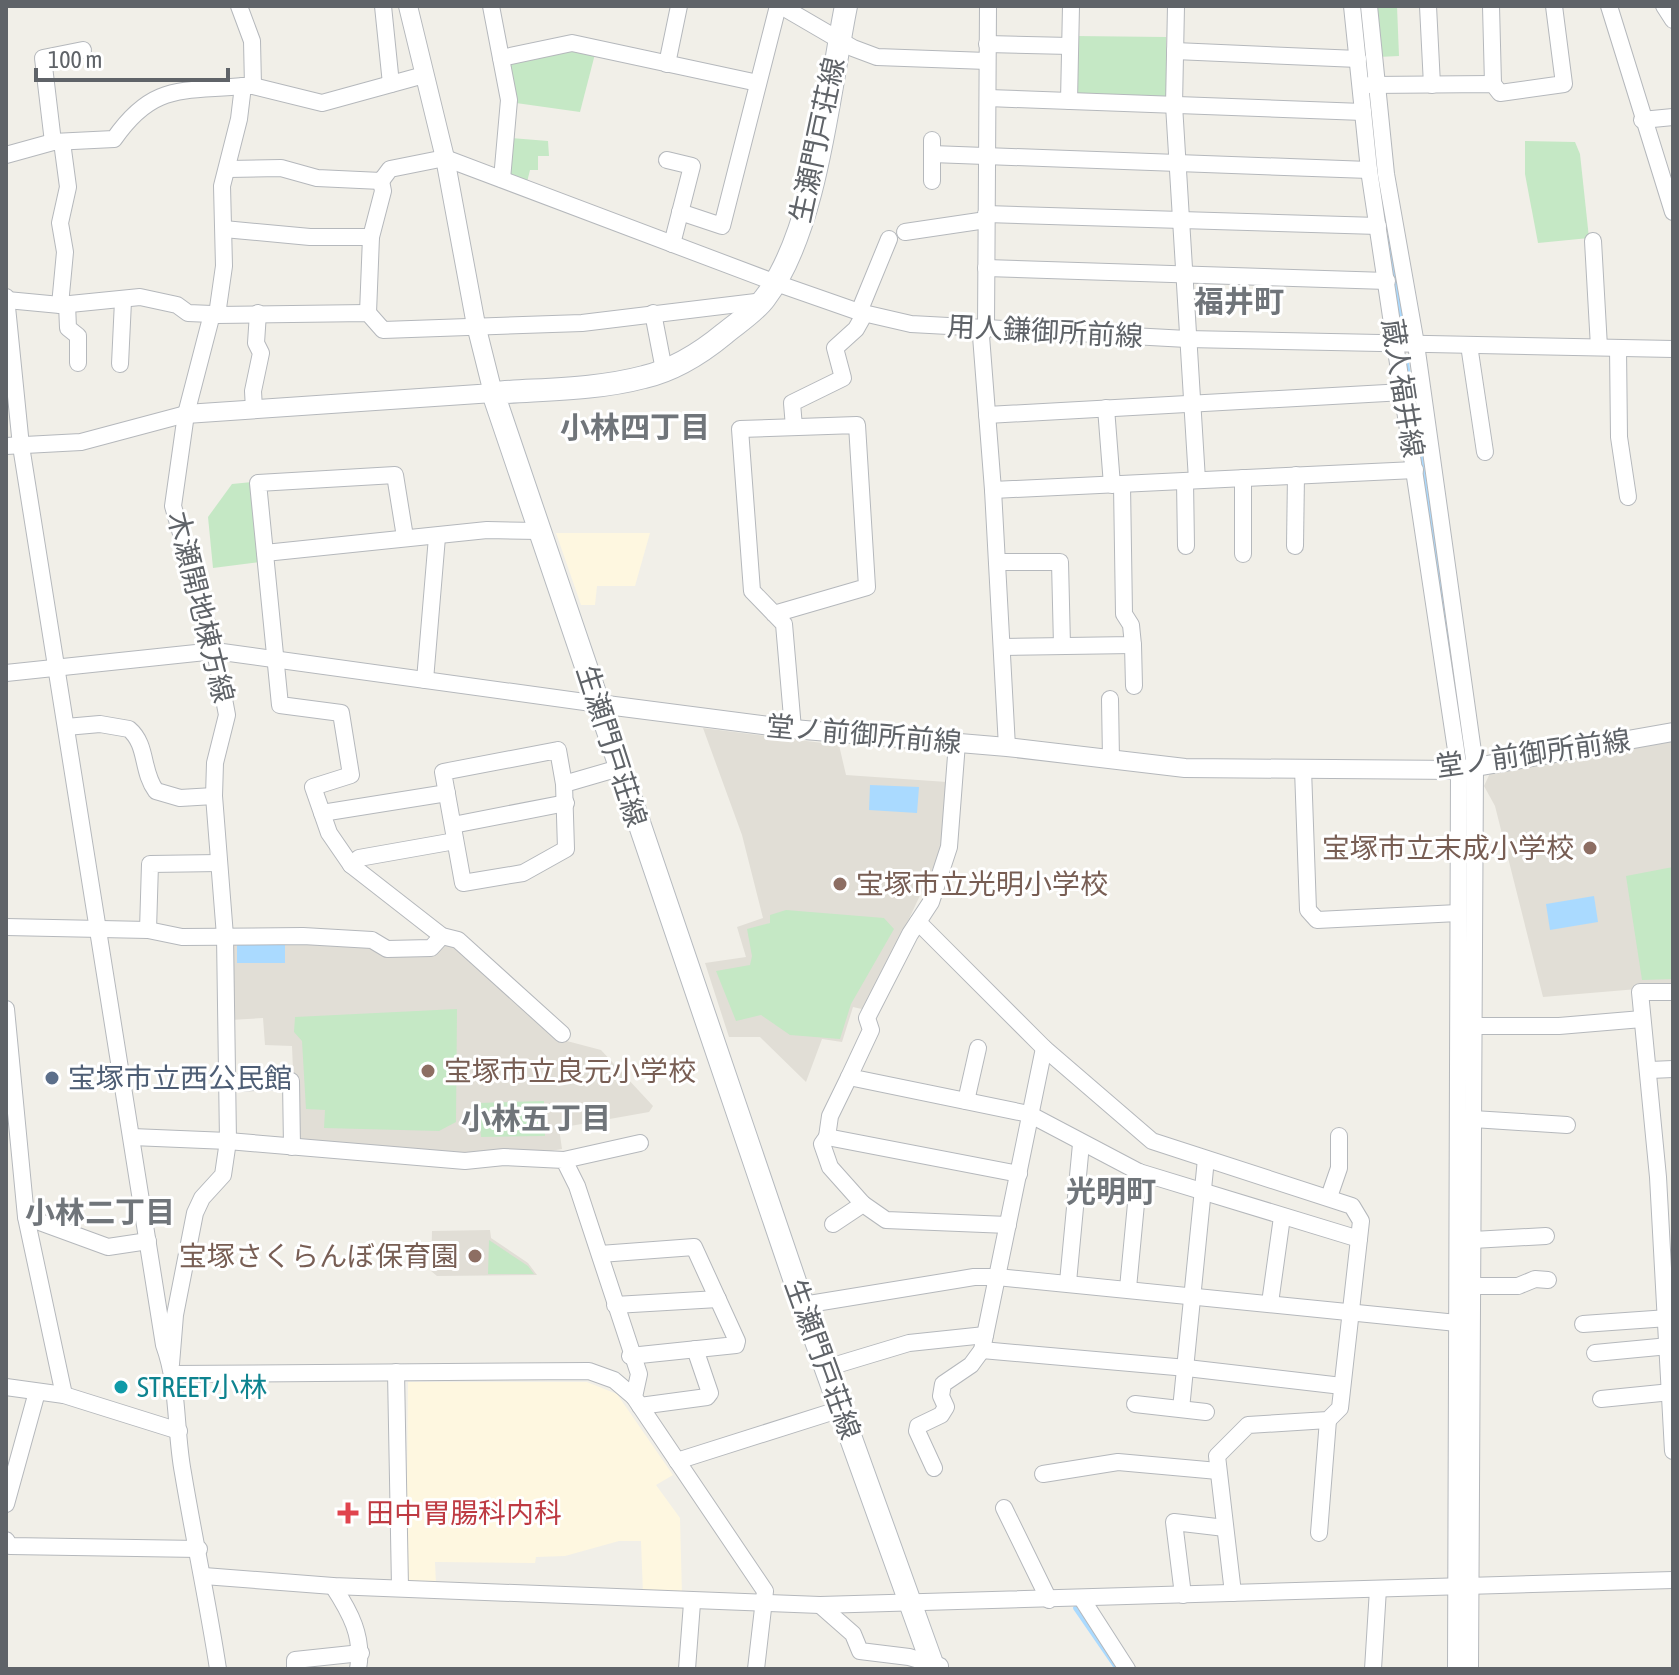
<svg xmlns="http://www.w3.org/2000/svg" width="1679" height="1675" font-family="'Asap Condensed','Noto Sans JP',sans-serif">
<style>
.commercial{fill:#fef7e0}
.education{fill:#e1ded6}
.green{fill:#c5e8c5}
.water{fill:#aadaff}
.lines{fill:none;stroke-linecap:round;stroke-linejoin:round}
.stream{stroke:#aadaff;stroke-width:4}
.minor-casing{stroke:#b5b8bc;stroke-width:18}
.tertiary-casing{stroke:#b5b8bc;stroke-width:20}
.secondary-casing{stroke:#b6babf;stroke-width:24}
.minor{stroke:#fff;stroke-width:16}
.tertiary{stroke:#fff;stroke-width:18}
.secondary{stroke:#fff;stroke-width:22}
.education-dot{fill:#8d6e63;stroke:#fff;stroke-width:3}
.service-dot{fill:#5c6f8a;stroke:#fff;stroke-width:3}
.culture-dot{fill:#0f9aa8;stroke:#fff;stroke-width:3}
.health-dot{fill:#e0444e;stroke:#fff;stroke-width:3}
.labels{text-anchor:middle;stroke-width:6;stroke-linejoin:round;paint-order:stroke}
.street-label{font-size:28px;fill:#5f6368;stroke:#fff}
.education-label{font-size:28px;fill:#785e54;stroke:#fff;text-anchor:end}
.service-label{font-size:28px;fill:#4e5e75;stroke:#fff;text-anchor:start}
.culture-label{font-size:28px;fill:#0d838f;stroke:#fff;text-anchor:start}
.health-label{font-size:28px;fill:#be3a42;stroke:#fff;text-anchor:start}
.neighbourhood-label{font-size:30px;font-weight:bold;fill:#70757a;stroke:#fff}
</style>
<rect width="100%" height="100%" fill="#f1efe8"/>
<g class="commercial">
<polygon points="556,533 650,533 635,586 597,586 595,605 581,605"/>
<polygon points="408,1382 587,1382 617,1394 673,1475 656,1485 680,1518 682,1595 643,1594 641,1541 619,1541 565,1556 536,1557 535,1563 435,1562 436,1584 410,1583 406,1578"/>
</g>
<g class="education">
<polygon points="703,728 839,745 846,775 947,782 940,853 866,1010 853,1007 842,1042 822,1039 806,1082 760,1037 729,1037 705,963 746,957 737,927 763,918 742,835"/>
<polygon points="1673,740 1673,986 1543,997 1495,806 1484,786 1491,771"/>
<polygon points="234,939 372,945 443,941 457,944 563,1040 601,1050 653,1106 649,1112 559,1128 562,1149 532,1154 475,1157 296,1142 292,1046 265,1045 263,1018 230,1020 229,944"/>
<polygon points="490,1230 491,1238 528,1263 537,1275 437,1276 431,1271 432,1231"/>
</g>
<g class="green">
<polygon points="1374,6 1397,6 1399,56 1378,57"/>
<polygon points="1076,36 1166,37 1166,98 1074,98"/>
<polygon points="572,48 595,54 580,112 516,103 510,63"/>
<polygon points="511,138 548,141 549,156 538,156 538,170 530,170 527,182 509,178"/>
<polygon points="1525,141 1575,142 1580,154 1589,238 1538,243 1525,174"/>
<polygon points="252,482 260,562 213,568 208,517 232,484"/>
<polygon points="1673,867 1673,979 1642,980 1626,876"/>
<polygon points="786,910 884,918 894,929 851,1004 840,1039 790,1035 761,1015 736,1021 716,971 750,965 752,956 747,929 770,923 770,915"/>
<polygon points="457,1009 456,1122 439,1131 324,1128 325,1110 306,1109 302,1041 294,1032 295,1017"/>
<polygon points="544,1101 545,1136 481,1137 478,1103"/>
<polygon points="489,1240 528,1266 534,1274 488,1274"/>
</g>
<g class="water">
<polygon points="870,785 919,787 917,813 869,810"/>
<polygon points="1594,896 1598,922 1550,930 1546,904"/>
<polygon points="237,942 285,943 285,963 237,963"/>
</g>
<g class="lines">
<g class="stream">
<polyline points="1362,28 1368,79"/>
<polyline points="1389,239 1404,337"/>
<polyline points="1406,356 1449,647"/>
<polyline points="1075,1608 1117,1669"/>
</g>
<defs>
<g id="minor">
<polyline points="383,6 391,84"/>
<polyline points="491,6 509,100 502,179"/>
<polyline points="781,6 853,48 877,57 987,61"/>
<polyline points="988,6 986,327 981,336 993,490 1007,747"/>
<polyline points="1176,6 1174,105 1197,480"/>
<polyline points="1352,6 1369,170 1459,770 1456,1669"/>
<polyline points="1369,6 1386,174 1416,344 1475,766 1470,1669"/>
<polyline points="1428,6 1432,85"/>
<polyline points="1491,6 1493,84"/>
<polyline points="1609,6 1673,212"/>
<polyline points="1664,6 1673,20"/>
<polyline points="987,44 1070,46"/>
<polyline points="1175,51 1358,59"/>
<polyline points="501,58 572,43 758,83"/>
<polyline points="667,64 679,6"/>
<polyline points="1370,85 1493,84 1500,93 1564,84 1554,6"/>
<polyline points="253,86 322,103 424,75"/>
<polyline points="988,98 1363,112"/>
<polyline points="1069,101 1071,6"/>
<polyline points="1642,120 1673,117"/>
<polyline points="53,142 43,58 83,50"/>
<polyline points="932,154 1369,170"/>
<path d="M 6,155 L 53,142 L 114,139 C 153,83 181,92 243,86"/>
<polyline points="667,160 692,166 672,244"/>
<polyline points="228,169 281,168 317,178 381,181 390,169 445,158 776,283 859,312 911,324 1187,339 1673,349"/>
<polyline points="932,181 932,140"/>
<polyline points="680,212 722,226 778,6"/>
<polyline points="986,214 1378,226"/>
<polyline points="224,229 310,237 371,237"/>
<polyline points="905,232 986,220"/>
<polyline points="1593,241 1599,347"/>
<polyline points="986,268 1387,281"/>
<path d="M 6,297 L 21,446 L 164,1345 C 179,1386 175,1431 183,1473 C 194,1539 208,1603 218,1669"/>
<polyline points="7,300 60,305 140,297 177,305 188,313 212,314"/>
<polyline points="67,304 68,328 78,336 78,363"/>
<polyline points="60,305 65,252 60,223 68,187 62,142"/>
<polyline points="859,312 889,239"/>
<polyline points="368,313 371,237 383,191 381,181"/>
<polyline points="653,313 664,370"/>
<polyline points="217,315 368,313 383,330 582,323 764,301"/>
<polyline points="1469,345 1485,452"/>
<polyline points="1618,348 1619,437 1628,497"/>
<polyline points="120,364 123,301"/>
<polyline points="1106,408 1112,485"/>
<polyline points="254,409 253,391 261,353 256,343 258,313"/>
<polyline points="987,415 1404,392"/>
<polyline points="794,427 792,403 843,378 835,348 856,329 865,313"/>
<polyline points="6,446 81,442 186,414"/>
<polyline points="1185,481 1186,546"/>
<polyline points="993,490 1415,470"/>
<polyline points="405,537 395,475 258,483 280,705 341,713 351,775 313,787 329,833 351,865 442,936 458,940 562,1034"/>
<polyline points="1295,546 1296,475"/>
<polyline points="265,553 487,530 539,531"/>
<polyline points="1243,554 1243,478"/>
<polyline points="997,562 1060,562 1062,646"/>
<polyline points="774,614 867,587 857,425 740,429 752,591 784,624 793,729"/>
<polyline points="1133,645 1134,686"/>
<polyline points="1002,647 1133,645 1131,625 1124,614 1122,485"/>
<polyline points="6,673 215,651 599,704"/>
<polyline points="425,680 437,537"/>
<polyline points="1110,699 1111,760"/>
<path d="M 66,727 L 100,724 L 129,729 C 148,745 141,771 156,791 L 180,798 L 214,796"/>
<polyline points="957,743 949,847 931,902 910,934 867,1018 871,1030 849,1077 1029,1114 1139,1172 1359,1239"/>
<polyline points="1303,769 1308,910 1317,920 1458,913"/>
<polyline points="564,784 558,750 443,772 463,883 523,873 566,849 564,784 619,768"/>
<polyline points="322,813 447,793"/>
<polyline points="453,825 566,803"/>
<polyline points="351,865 359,858 455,841"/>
<polyline points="918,922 1044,1048 1152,1141 1352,1206 1361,1221 1340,1408 1328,1420 1248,1425 1217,1456 1233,1593"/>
<polyline points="6,927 148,930 182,937 303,936 372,940 387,949 431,948 442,936"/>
<polyline points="148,930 150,864 219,863"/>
<polyline points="1673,992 1640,992 1658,1177 1673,1451"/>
<polyline points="6,1009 26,1217 64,1395"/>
<polyline points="1474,1026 1559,1026 1642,1019"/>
<polyline points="1650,1070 1673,1069"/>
<polyline points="849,1077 830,1116 827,1137 1019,1174"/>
<polyline points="228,1083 291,1081 292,1147"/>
<polyline points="966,1101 978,1048"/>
<polyline points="1473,1119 1567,1125"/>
<polyline points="132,1137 228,1141 465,1161 504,1157 564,1160 577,1186 639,1374 634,1397 765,1591 756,1669"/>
<polyline points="827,1137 822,1144 830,1167 863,1204"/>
<polyline points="564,1160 640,1143"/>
<polyline points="1329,1197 1339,1168 1339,1136"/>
<polyline points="26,1217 108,1247 148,1241"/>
<polyline points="833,1224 863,1204 886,1220 1008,1225"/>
<polyline points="1473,1240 1546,1236"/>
<polyline points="600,1254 694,1247 737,1341 736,1345 630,1356"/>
<polyline points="1068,1282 1081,1144"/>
<polyline points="1473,1286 1518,1286 1535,1279 1548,1280"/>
<polyline points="1128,1288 1139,1172"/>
<polyline points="1270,1303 1282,1217"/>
<polyline points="615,1305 718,1299"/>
<polyline points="803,1305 974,1277 997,1277 1457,1323"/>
<polyline points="1583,1324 1668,1318"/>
<polyline points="982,1350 1187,1368 1342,1386"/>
<polyline points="1595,1353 1669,1346"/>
<polyline points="171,1364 175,1315 195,1213 202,1198 223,1175 228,1141 225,936 214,796 215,763 227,715 215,651 173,506 186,414 212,314 217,315 224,266 222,186 239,119 243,86 253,86 252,41 239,6"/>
<polyline points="826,1368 909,1343 985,1335"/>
<polyline points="396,1372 400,1587"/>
<polyline points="172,1374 589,1371 614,1380 634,1397"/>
<polyline points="6,1387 64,1395 179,1431"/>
<polyline points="1601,1399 1671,1392"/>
<polyline points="1135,1404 1206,1412"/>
<polyline points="640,1406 707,1397 710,1393 695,1349"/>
<polyline points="1181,1409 1206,1159"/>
<polyline points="677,1461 841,1409"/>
<polyline points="934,1468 917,1431 918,1426 941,1415 946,1407 941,1396 943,1384 971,1365 982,1350 1044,1048"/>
<polyline points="1043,1474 1118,1462 1218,1471"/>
<polyline points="6,1504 37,1392"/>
<polyline points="1004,1508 1049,1600"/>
<polyline points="1319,1533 1328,1420"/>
<polyline points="6,1540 10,1546 199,1549"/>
<polyline points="204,1576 333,1586 820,1605 1673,1580"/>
<path d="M 333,1586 C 350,1612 364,1637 358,1669"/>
<polyline points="1183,1595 1174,1522 1225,1528"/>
<polyline points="1082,1599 1127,1669"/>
<polyline points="820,1605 853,1634 860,1651 909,1657 940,1666"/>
<polyline points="295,1669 295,1660 361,1653"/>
<polyline points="687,1669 692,1603"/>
<polyline points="1373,1669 1378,1589"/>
</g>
<g id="tertiary">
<polyline points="186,414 493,393 476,325 445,158 408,6"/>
<polyline points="599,704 793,729 1007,747 1185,768 1459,770 1673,732"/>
</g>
<path id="secondary" d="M 846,6 C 829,90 817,230 765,298 C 755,312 737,323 724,334 C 701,353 674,370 644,377 C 595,390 543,389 493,393 L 803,1305 L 934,1669"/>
</defs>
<use href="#minor" class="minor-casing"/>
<use href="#tertiary" class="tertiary-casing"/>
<use href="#secondary" class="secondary-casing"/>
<use href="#minor" class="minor"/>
<use href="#tertiary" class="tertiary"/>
<use href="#secondary" class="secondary"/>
</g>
<g class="education-dot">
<circle cx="1590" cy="848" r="8"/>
<circle cx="840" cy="884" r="8"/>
<circle cx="428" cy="1071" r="8"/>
<circle cx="475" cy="1256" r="8"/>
</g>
<circle class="service-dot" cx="52" cy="1078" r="8"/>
<circle class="culture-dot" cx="121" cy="1387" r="8"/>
<path class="health-dot" d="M344 1501h8v8h8v8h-8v8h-8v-8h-8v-8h8z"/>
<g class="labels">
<g class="street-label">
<text transform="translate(817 140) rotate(-78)" y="10">生瀬門戸荘線</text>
<text transform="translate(1045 331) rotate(3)" y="10">用人鎌御所前線</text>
<text transform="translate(1403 388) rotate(81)" y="10">蔵人福井線</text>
<text transform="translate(201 607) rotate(76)" y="10">木瀬開地棟方線</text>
<text transform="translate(864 734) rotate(5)" y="10">堂ノ前御所前線</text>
<text transform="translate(612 746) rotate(72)" y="10">生瀬門戸荘線</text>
<text transform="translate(1533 753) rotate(-8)" y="10">堂ノ前御所前線</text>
<text transform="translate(823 1359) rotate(70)" y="10">生瀬門戸荘線</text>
</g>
<g class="education-label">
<text x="1574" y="858">宝塚市立末成小学校</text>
<text x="856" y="894" text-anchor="start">宝塚市立光明小学校</text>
<text x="444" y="1081" text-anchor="start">宝塚市立良元小学校</text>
<text x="459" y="1266">宝塚さくらんぼ保育園</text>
</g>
<g class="service-label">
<text x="68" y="1088">宝塚市立西公民館</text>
</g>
<g class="culture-label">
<text x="137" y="1397">STREET小林</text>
</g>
<g class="health-label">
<text x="366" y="1523">田中胃腸科内科</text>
</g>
<g class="neighbourhood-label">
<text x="1239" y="312">福井町</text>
<text x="635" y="438">小林四丁目</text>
<text x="536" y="1129">小林五丁目</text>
<text x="1111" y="1202">光明町</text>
<text x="100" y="1223">小林二丁目</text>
</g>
</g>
<rect width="1679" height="1675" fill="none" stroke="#5f6368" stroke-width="16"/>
<path d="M36 68v12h192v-12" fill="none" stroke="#5f6368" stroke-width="4"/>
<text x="48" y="68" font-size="24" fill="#5f6368" stroke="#ffffff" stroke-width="6" paint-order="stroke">100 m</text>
</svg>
